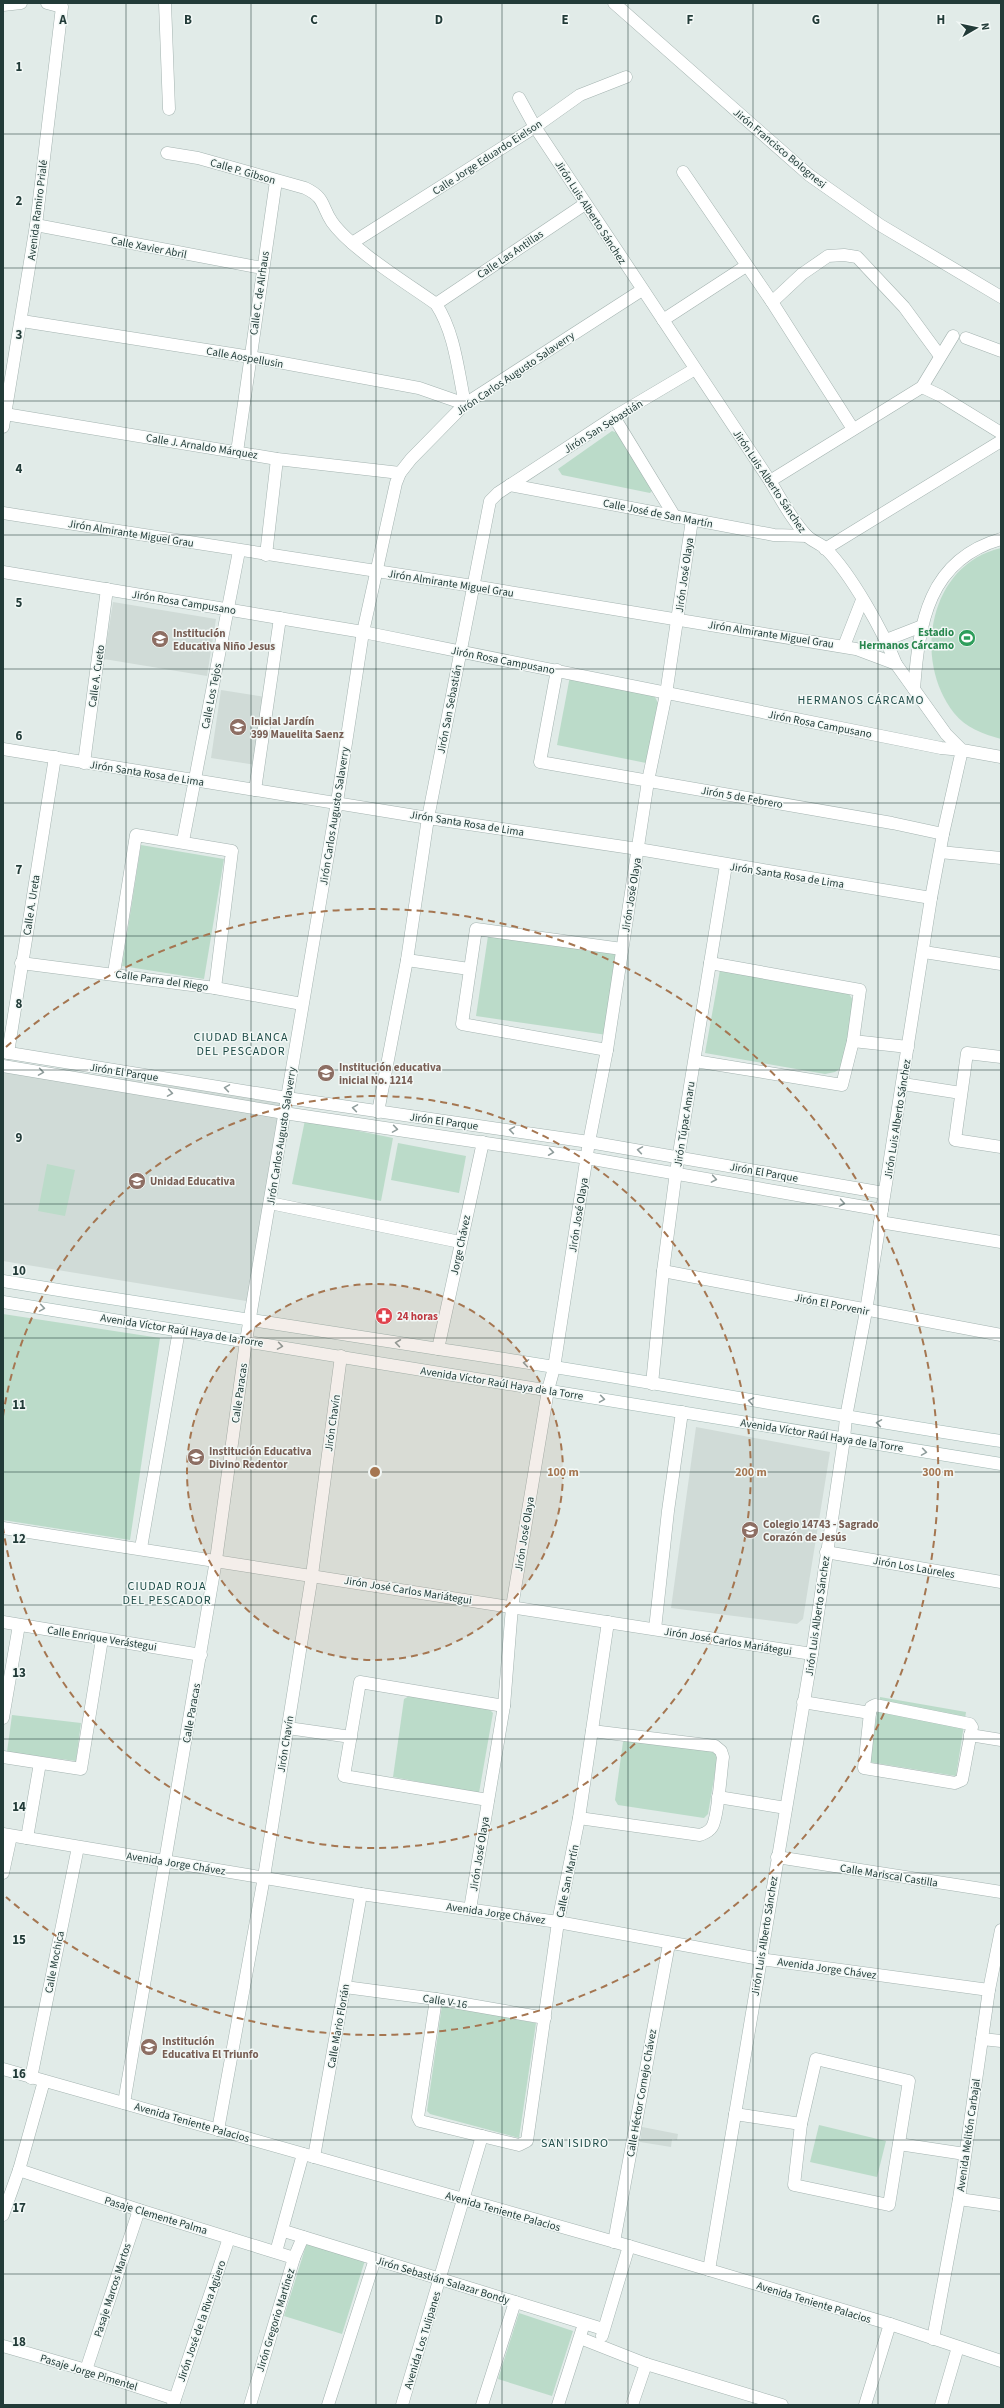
<svg xmlns="http://www.w3.org/2000/svg" width="1004" height="2408" font-family="'Source Sans 3',sans-serif">
<style>
.built{fill:#d0dbd7}
.green{fill:#bbdbc9}
.lines{fill:none;stroke-linecap:round;stroke-linejoin:round}
.minor-casing{stroke:#a4b3b0;stroke-width:13}
.tertiary-casing{stroke:#a4b3b0;stroke-width:13}
.secondary-casing{stroke:#a0b6b2;stroke-width:13}
.minor{stroke:#fff;stroke-width:12}
.tertiary{stroke:#fff;stroke-width:12}
.secondary{stroke:#fff;stroke-width:12}
.oneway{stroke:#909d9c}
.grid{fill:none;stroke:#223b38;stroke-width:1;stroke-opacity:0.55}
.ring{fill:none;stroke:#a57651;stroke-width:2;stroke-dasharray:7 5}
.labels{text-anchor:middle;stroke-width:3;stroke-linejoin:round;paint-order:stroke}
.street-label{font-size:11px;fill:#223b38;stroke:#f2f8f6}
.leisure-label{font-size:11px;font-weight:bold;fill:#27864d;stroke:#f2f8f6;text-anchor:end}
.education-label{font-size:11px;font-weight:bold;fill:#785e54;stroke:#f2f8f6;text-anchor:start}
.health-label{font-size:11px;font-weight:bold;fill:#be3a42;stroke:#f2f8f6;text-anchor:start}
.neighbourhood-label{font-size:12px;letter-spacing:1px;fill:#1f4c48;stroke:#f2f8f6}
.grid-label{font-size:13px;text-anchor:middle;font-weight:bold;fill:#223b38;stroke:#f2f8f6;stroke-width:3;stroke-linejoin:round;paint-order:stroke}
.centre{fill:#a57651;stroke:#f2f8f6;stroke-width:2}
.ring-label{font-size:12px;text-anchor:middle;font-weight:bold;fill:#a57651;stroke:#f2f8f6;stroke-width:3;stroke-linejoin:round;paint-order:stroke}
</style>
<rect width="100%" height="100%" fill="#e1ebe8"/>
<g class="built">
<polygon points="113,602 216,619 207,676 104,659"/>
<polygon points="221,690 266,697 256,765 211,758"/>
<polygon points="3,1062 283,1101 252,1302 3,1261"/>
<polygon points="696,1427 830,1452 803,1619 797,1624 671,1608"/>
<polygon points="642,2127 678,2134 677,2140 672,2139 671,2147 640,2142"/>
</g>
<g class="green">
<polygon points="612,431 618,433 655,488 650,493 562,475 558,469"/>
<path d="M 1001,548 L 1001,739 C 983,734 966,728 954,713 C 912,660 929,564 1001,548 Z"/>
<polygon points="570,676 653,693 658,703 646,763 557,745"/>
<polygon points="141,845 224,859 204,979 122,966"/>
<polygon points="488,936 620,952 607,1035 476,1016"/>
<polygon points="720,970 848,992 854,1002 844,1066 835,1072 825,1074 705,1053"/>
<polygon points="305,1120 393,1138 381,1201 292,1184"/>
<polygon points="398,1143 466,1156 459,1193 391,1180"/>
<polygon points="47,1164 75,1170 65,1216 38,1211"/>
<polygon points="3,1314 160,1338 130,1540 3,1520"/>
<polygon points="411,1695 488,1708 493,1713 479,1793 393,1777 404,1699"/>
<polygon points="880,1697 966,1712 956,1776 869,1762"/>
<polygon points="12,1715 81,1723 76,1761 7,1752"/>
<polygon points="626,1740 715,1751 718,1755 708,1814 704,1818 618,1805 615,1800 623,1742"/>
<polygon points="442,2005 536,2023 519,2138 430,2114 427,2111"/>
<polygon points="819,2125 886,2141 877,2177 810,2162"/>
<polygon points="309,2236 367,2254 342,2334 284,2316"/>
<polygon points="519,2313 573,2331 552,2396 498,2379"/>
</g>
<g class="lines">
<defs>
<g id="minor">
<polyline points="165,3 169,109"/>
<polyline points="3,5 21,3"/>
<path d="M 519,98 L 535,127 L 770,481 C 781,499 791,519 806,535 C 811,541 820,543 826,549 C 851,574 883,631 896,664"/>
<path d="M 167,153 L 198,158 L 305,188 C 326,198 321,206 332,222 C 351,249 408,284 436,304 C 455,333 458,371 465,404"/>
<polyline points="683,172 772,302 853,429"/>
<polyline points="36,225 262,268"/>
<polyline points="352,243 535,127 580,95 626,77"/>
<polyline points="772,302 802,274 828,256 844,255 857,257 904,307 940,356"/>
<polyline points="436,304 585,204"/>
<polyline points="663,320 746,266"/>
<polyline points="22,321 251,357 419,388 465,404"/>
<polyline points="966,338 1001,351"/>
<polyline points="922,387 941,396 1001,433"/>
<polyline points="5,414 277,459 400,473"/>
<polyline points="614,417 675,517"/>
<polyline points="237,452 276,181"/>
<polyline points="770,481 922,387 953,336"/>
<polyline points="510,485 774,535 807,536"/>
<polyline points="825,549 1001,441"/>
<polyline points="266,555 277,459"/>
<polyline points="3,572 363,632 941,748 962,750 943,834 931,898 866,1311 846,1417 844,1439 812,1654 709,2270"/>
<polyline points="886,640 922,626"/>
<polyline points="844,646 862,600"/>
<polyline points="557,670 540,762 892,823 943,834"/>
<path d="M 914,689 C 919,623 928,560 1001,539"/>
<polyline points="3,749 428,818 638,849 931,898"/>
<polyline points="84,763 107,589"/>
<polyline points="255,790 280,618"/>
<polyline points="183,841 239,551"/>
<polyline points="940,852 1001,858"/>
<polyline points="924,952 1001,964"/>
<polyline points="407,960 469,969"/>
<polyline points="21,963 215,988 302,1004"/>
<polyline points="114,973 136,835 232,851 215,988"/>
<polyline points="853,1041 908,1047"/>
<polyline points="607,1050 462,1024 476,929 622,949"/>
<polyline points="3,1052 287,1098 589,1142 884,1193"/>
<polyline points="8,1053 55,757"/>
<polyline points="1001,1057 967,1053 955,1140 1001,1147"/>
<polyline points="695,1061 842,1085 853,1041 860,990 710,963"/>
<polyline points="3,1066 284,1113 587,1158 882,1210"/>
<polyline points="903,1084 961,1093"/>
<polyline points="378,1112 407,960 428,818 490,501 498,493 614,417 695,369"/>
<polyline points="270,1203 460,1242"/>
<polyline points="880,1222 1001,1242"/>
<polyline points="663,1271 1001,1335"/>
<polyline points="438,1349 483,1142"/>
<polyline points="652,1384 663,1271 676,1172 726,865"/>
<polyline points="3,1528 812,1654"/>
<polyline points="141,1548 179,1330"/>
<polyline points="826,1552 1001,1582"/>
<polyline points="3,1622 201,1655"/>
<polyline points="655,1629 668,1511 682,1412"/>
<polyline points="803,1702 870,1713"/>
<polygon points="875,1705 970,1724 972,1727 962,1780 955,1783 864,1768 870,1713 871,1707"/>
<polyline points="3,1718 19,1625"/>
<polyline points="288,1728 351,1737"/>
<polyline points="970,1735 1001,1740"/>
<polyline points="3,1757 81,1769 102,1639"/>
<polyline points="718,1797 786,1808"/>
<polyline points="488,1800 344,1776 360,1682 504,1706"/>
<path d="M 579,1818 L 700,1835 C 705,1833 709,1832 712,1827 C 718,1818 721,1770 723,1757 L 721,1751 L 715,1746 L 592,1731"/>
<polyline points="3,1834 361,1894 558,1922 760,1959 989,1990"/>
<polyline points="27,1838 40,1763"/>
<polyline points="777,1857 1001,1892"/>
<polyline points="3,1873 11,1836"/>
<polyline points="470,1909 504,1706 512,1607 548,1390 554,1368 589,1142 607,1050 648,781 666,694 692,520"/>
<polyline points="345,1987 436,1999 545,2018"/>
<polyline points="436,1999 418,2117 420,2121 519,2145 527,2141 558,1922 579,1818 608,1622"/>
<polyline points="982,2039 1001,2041"/>
<polygon points="816,2059 909,2081 889,2205 794,2185 801,2124"/>
<polyline points="31,2078 78,1847"/>
<polyline points="124,2103 216,1560 246,1341 337,802 363,632 396,483 400,473 411,459 465,404 642,290"/>
<polyline points="735,2114 801,2124"/>
<polyline points="218,2130 264,1877 312,1575 341,1356"/>
<polyline points="899,2144 965,2154"/>
<polyline points="314,2157 361,1894"/>
<polyline points="19,2170 139,2210 294,2258"/>
<polyline points="959,2199 1001,2205"/>
<polyline points="3,2215 19,2170 44,2081"/>
<polyline points="284,2231 603,2329"/>
<polyline points="614,2242 669,1944"/>
<polyline points="276,2252 303,2154"/>
<polyline points="602,2336 629,2246"/>
<polyline points="580,2338 646,2364 782,2405"/>
<polyline points="933,2339 959,2199 989,1990 1001,1930"/>
<polyline points="3,2346 86,2370 175,2399"/>
<polyline points="86,2370 139,2210"/>
<polyline points="173,2405 229,2238"/>
<polyline points="250,2405 294,2258 303,2237"/>
<polyline points="328,2405 375,2259"/>
<polyline points="402,2405 482,2136"/>
<polyline points="482,2405 515,2302"/>
<polyline points="558,2405 582,2330"/>
<polyline points="632,2405 646,2364"/>
<polyline points="865,2405 890,2324"/>
<polyline points="941,2405 958,2347"/>
</g>
<g id="tertiary">
<polyline points="614,3 809,175 880,225 1001,297"/>
<polyline points="3,427 36,225 62,7 47,3"/>
<polyline points="3,513 473,586 856,649 896,664 946,734 962,750 1001,757"/>
<polyline points="3,2069 629,2246 890,2324 1001,2361"/>
</g>
<g id="secondary">
<path d="M 3,1281 C 150,1305 297,1328 445,1350 C 631,1377 815,1413 1001,1441"/>
<polyline points="3,1302 1001,1464"/>
</g>
</defs>
<use href="#minor" class="minor-casing"/>
<use href="#tertiary" class="tertiary-casing"/>
<use href="#secondary" class="secondary-casing"/>
<use href="#minor" class="minor"/>
<use href="#tertiary" class="tertiary"/>
<use href="#secondary" class="secondary"/>
</g>
<defs><path id="oneway-chevron" d="M-2-3.5L2.5 0L-2 3.5" fill="none" stroke-width="1.6" stroke-linecap="round" stroke-linejoin="round"/></defs>
<g class="oneway">
<use href="#oneway-chevron" transform="translate(41 1072) rotate(9)"/>
<use href="#oneway-chevron" transform="translate(227 1088) rotate(-171)"/>
<use href="#oneway-chevron" transform="translate(170 1093) rotate(9)"/>
<use href="#oneway-chevron" transform="translate(355 1108) rotate(-171)"/>
<use href="#oneway-chevron" transform="translate(395 1129) rotate(9)"/>
<use href="#oneway-chevron" transform="translate(512 1130) rotate(-171)"/>
<use href="#oneway-chevron" transform="translate(640 1150) rotate(-171)"/>
<use href="#oneway-chevron" transform="translate(551 1152) rotate(8)"/>
<use href="#oneway-chevron" transform="translate(714 1179) rotate(10)"/>
<use href="#oneway-chevron" transform="translate(842 1203) rotate(10)"/>
<use href="#oneway-chevron" transform="translate(42 1308) rotate(9)"/>
<use href="#oneway-chevron" transform="translate(398 1343) rotate(-172)"/>
<use href="#oneway-chevron" transform="translate(280 1346) rotate(9)"/>
<use href="#oneway-chevron" transform="translate(526 1363) rotate(-171)"/>
<use href="#oneway-chevron" transform="translate(602 1399) rotate(9)"/>
<use href="#oneway-chevron" transform="translate(751 1401) rotate(-170)"/>
<use href="#oneway-chevron" transform="translate(879 1423) rotate(-171)"/>
<use href="#oneway-chevron" transform="translate(924 1452) rotate(9)"/>
</g>
<path class="grid" d="M 126,3 L 126,2405M 251,3 L 251,2405M 376,3 L 376,2405M 502,3 L 502,2405M 628,3 L 628,2405M 753,3 L 753,2405M 878,3 L 878,2405M 3,134 L 1001,134M 3,268 L 1001,268M 3,401 L 1001,401M 3,535 L 1001,535M 3,669 L 1001,669M 3,803 L 1001,803M 3,936 L 1001,936M 3,1070 L 1001,1070M 3,1204 L 1001,1204M 3,1338 L 1001,1338M 3,1472 L 1001,1472M 3,1605 L 1001,1605M 3,1739 L 1001,1739M 3,1873 L 1001,1873M 3,2007 L 1001,2007M 3,2140 L 1001,2140M 3,2274 L 1001,2274"/>
<circle cx="375" cy="1472" r="188" fill="#a57651" fill-opacity=".12"/>
<g class="ring">
<circle cx="375" cy="1472" r="188"/>
<path d="M3 1416A376 376 0 1 1 3 1528"/>
<path d="M6 1047A563 563 0 1 1 6 1897"/>
</g>
<defs>
<symbol id="stadium-disc" viewBox="-11 -11 22 22"><circle r="9.5" fill="#2e9e5b" stroke="#f2f8f6"/><path d="M0-5a6.5 5 0 1 0 0 10a6.5 5 0 1 0 0-10ZM-3.5-1.8h7v3.6h-7Z" fill="#fff"/></symbol>
<symbol id="school-disc" viewBox="-11 -11 22 22"><circle r="9.5" fill="#8d6e63" stroke="#f2f8f6"/><path d="M0-5L7-2L0 1L-7-2ZM-4 1L0 2.5L4 1V4Q0 6-4 4Z" fill="#fff"/></symbol>
<symbol id="pharmacy-disc" viewBox="-11 -11 22 22"><circle r="9.5" fill="#e0444e" stroke="#f2f8f6"/><path d="M-2-6h4v4h4v4h-4v4h-4v-4h-4v-4h4Z" fill="#fff"/></symbol>
</defs>
<g fill-rule="evenodd">
<use href="#stadium-disc" x="957" y="628" width="20" height="20"/>
<use href="#school-disc" x="150" y="629" width="20" height="20"/>
<use href="#school-disc" x="228" y="717" width="20" height="20"/>
<use href="#school-disc" x="316" y="1063" width="20" height="20"/>
<use href="#school-disc" x="127" y="1171" width="20" height="20"/>
<use href="#pharmacy-disc" x="374" y="1306" width="20" height="20"/>
<use href="#school-disc" x="186" y="1447" width="20" height="20"/>
<use href="#school-disc" x="740" y="1520" width="20" height="20"/>
<use href="#school-disc" x="139" y="2037" width="20" height="20"/>
</g>
<g class="labels">
<g class="street-label">
<text transform="translate(780 148) rotate(40)" y="4">Jirón Francisco Bolognesi</text>
<text transform="translate(487 157) rotate(-33)" y="4">Calle Jorge Eduardo Eielson</text>
<text transform="translate(243 171) rotate(16)" y="4">Calle P. Gibson</text>
<text transform="translate(37 210) rotate(-83)" y="4">Avenida Ramiro Prialé</text>
<text transform="translate(591 212) rotate(57)" y="4">Jirón Luis Alberto Sánchez</text>
<text transform="translate(149 247) rotate(11)" y="4">Calle Xavier Abril</text>
<text transform="translate(510 254) rotate(-34)" y="4">Calle Las Antillas</text>
<text transform="translate(259 293) rotate(-82)" y="4">Calle C. de Alrhaus</text>
<text transform="translate(245 357) rotate(10)" y="4">Calle Aospellusin</text>
<text transform="translate(515 373) rotate(-34)" y="4">Jirón Carlos Augusto Salaverry</text>
<text transform="translate(603 426) rotate(-32)" y="4">Jirón San Sebastián</text>
<text transform="translate(202 446) rotate(9)" y="4">Calle J. Arnaldo Márquez</text>
<text transform="translate(770 481) rotate(56)" y="4">Jirón Luis Alberto Sánchez</text>
<text transform="translate(658 513) rotate(11)" y="4">Calle José de San Martín</text>
<text transform="translate(131 533) rotate(9)" y="4">Jirón Almirante Miguel Grau</text>
<text transform="translate(684 575) rotate(-82)" y="4">Jirón José Olaya</text>
<text transform="translate(451 583) rotate(9)" y="4">Jirón Almirante Miguel Grau</text>
<text transform="translate(184 602) rotate(9)" y="4">Jirón Rosa Campusano</text>
<text transform="translate(771 634) rotate(9)" y="4">Jirón Almirante Miguel Grau</text>
<text transform="translate(503 660) rotate(11)" y="4">Jirón Rosa Campusano</text>
<text transform="translate(96 676) rotate(-82)" y="4">Calle A. Cueto</text>
<text transform="translate(211 696) rotate(-79)" y="4">Calle Los Tejos</text>
<text transform="translate(449 709) rotate(-79)" y="4">Jirón San Sebastián</text>
<text transform="translate(820 724) rotate(11)" y="4">Jirón Rosa Campusano</text>
<text transform="translate(147 773) rotate(9)" y="4">Jirón Santa Rosa de Lima</text>
<text transform="translate(742 797) rotate(10)" y="4">Jirón 5 de Febrero</text>
<text transform="translate(334 816) rotate(-81)" y="4">Jirón Carlos Augusto Salaverry</text>
<text transform="translate(467 823) rotate(9)" y="4">Jirón Santa Rosa de Lima</text>
<text transform="translate(787 875) rotate(9)" y="4">Jirón Santa Rosa de Lima</text>
<text transform="translate(631 895) rotate(-81)" y="4">Jirón José Olaya</text>
<text transform="translate(31 905) rotate(-81)" y="4">Calle A. Ureta</text>
<text transform="translate(162 980) rotate(8)" y="4">Calle Parra del Riego</text>
<text transform="translate(124 1072) rotate(9)" y="4">Jirón El Parque</text>
<text transform="translate(897 1119) rotate(-81)" y="4">Jirón Luis Alberto Sánchez</text>
<text transform="translate(444 1121) rotate(8)" y="4">Jirón El Parque</text>
<text transform="translate(684 1124) rotate(-81)" y="4">Jirón Túpac Amaru</text>
<text transform="translate(281 1136) rotate(-81)" y="4">Jirón Carlos Augusto Salaverry</text>
<text transform="translate(764 1172) rotate(10)" y="4">Jirón El Parque</text>
<text transform="translate(578 1215) rotate(-81)" y="4">Jirón José Olaya</text>
<text transform="translate(460 1245) rotate(-78)" y="4">Jorge Chávez</text>
<text transform="translate(832 1304) rotate(11)" y="4">Jirón El Porvenir</text>
<text transform="translate(182 1330) rotate(9)" y="4">Avenida Víctor Raúl Haya de la Torre</text>
<text transform="translate(502 1383) rotate(9)" y="4">Avenida Víctor Raúl Haya de la Torre</text>
<text transform="translate(239 1393) rotate(-82)" y="4">Calle Paracas</text>
<text transform="translate(332 1423) rotate(-82)" y="4">Jirón Chavín</text>
<text transform="translate(822 1435) rotate(9)" y="4">Avenida Víctor Raúl Haya de la Torre</text>
<text transform="translate(524 1534) rotate(-81)" y="4">Jirón José Olaya</text>
<text transform="translate(914 1567) rotate(10)" y="4">Jirón Los Laureles</text>
<text transform="translate(408 1590) rotate(9)" y="4">Jirón José Carlos Mariátegui</text>
<text transform="translate(817 1616) rotate(-82)" y="4">Jirón Luis Alberto Sánchez</text>
<text transform="translate(102 1638) rotate(9)" y="4">Calle Enrique Verástegui</text>
<text transform="translate(728 1641) rotate(9)" y="4">Jirón José Carlos Mariátegui</text>
<text transform="translate(191 1713) rotate(-80)" y="4">Calle Paracas</text>
<text transform="translate(285 1744) rotate(-81)" y="4">Jirón Chavín</text>
<text transform="translate(479 1854) rotate(-81)" y="4">Jirón José Olaya</text>
<text transform="translate(176 1863) rotate(9)" y="4">Avenida Jorge Chávez</text>
<text transform="translate(889 1875) rotate(9)" y="4">Calle Mariscal Castilla</text>
<text transform="translate(567 1881) rotate(-78)" y="4">Calle San Martín</text>
<text transform="translate(496 1913) rotate(8)" y="4">Avenida Jorge Chávez</text>
<text transform="translate(764 1936) rotate(-81)" y="4">Jirón Luis Alberto Sánchez</text>
<text transform="translate(54 1962) rotate(-79)" y="4">Calle Mochica</text>
<text transform="translate(827 1968) rotate(8)" y="4">Avenida Jorge Chávez</text>
<text transform="translate(445 2001) rotate(9)" y="4">Calle V-16</text>
<text transform="translate(338 2026) rotate(-80)" y="4">Calle Mario Florián</text>
<text transform="translate(641 2093) rotate(-80)" y="4">Calle Héctor Cornejo Chávez</text>
<text transform="translate(192 2122) rotate(16)" y="4">Avenida Teniente Palacios</text>
<text transform="translate(968 2135) rotate(-82)" y="4">Avenida Melitón Carbajal</text>
<text transform="translate(503 2211) rotate(16)" y="4">Avenida Teniente Palacios</text>
<text transform="translate(156 2215) rotate(17)" y="4">Pasaje Clemente Palma</text>
<text transform="translate(443 2280) rotate(17)" y="4">Jirón Sebastián Salazar Bondy</text>
<text transform="translate(112 2290) rotate(-72)" y="4">Pasaje Marcos Martos</text>
<text transform="translate(814 2302) rotate(17)" y="4">Avenida Teniente Palacios</text>
<text transform="translate(275 2320) rotate(-73)" y="4">Jirón Gregorio Martínez</text>
<text transform="translate(201 2321) rotate(-71)" y="4">Jirón José de la Riva Agüero</text>
<text transform="translate(422 2340) rotate(-73)" y="4">Avenida Los Tulipanes</text>
<text transform="translate(89 2372) rotate(17)" y="4">Pasaje Jorge Pimentel</text>
</g>
<g class="leisure-label">
<text x="954" y="636">Estadio<tspan x="954" dy="13">Hermanos Cárcamo</tspan></text>
</g>
<g class="education-label">
<text x="173" y="637">Institución<tspan x="173" dy="13">Educativa Niño Jesus</tspan></text>
<text x="251" y="725">Inicial Jardín<tspan x="251" dy="13">399 Mauelita Saenz</tspan></text>
<text x="339" y="1071">Institución educativa<tspan x="339" dy="13">inicial No. 1214</tspan></text>
<text x="150" y="1185">Unidad Educativa</text>
<text x="209" y="1455">Institución Educativa<tspan x="209" dy="13">Divino Redentor</tspan></text>
<text x="763" y="1528">Colegio 14743 - Sagrado<tspan x="763" dy="13">Corazón de Jesús</tspan></text>
<text x="162" y="2045">Institución<tspan x="162" dy="13">Educativa El Triunfo</tspan></text>
</g>
<g class="health-label">
<text x="397" y="1320">24 horas</text>
</g>
<g class="neighbourhood-label">
<text x="861" y="704">HERMANOS CÁRCAMO</text>
<text x="241" y="1041">CIUDAD BLANCA<tspan x="241" dy="14">DEL PESCADOR</tspan></text>
<text x="167" y="1590">CIUDAD ROJA<tspan x="167" dy="14">DEL PESCADOR</tspan></text>
<text x="575" y="2147">SAN ISIDRO</text>
</g>
</g>
<g class="grid-label">
<text x="63" y="24">A</text>
<text x="188" y="24">B</text>
<text x="314" y="24">C</text>
<text x="439" y="24">D</text>
<text x="565" y="24">E</text>
<text x="690" y="24">F</text>
<text x="816" y="24">G</text>
<text x="941" y="24">H</text>
<text x="19" y="71">1</text>
<text x="19" y="205">2</text>
<text x="19" y="339">3</text>
<text x="19" y="473">4</text>
<text x="19" y="607">5</text>
<text x="19" y="740">6</text>
<text x="19" y="874">7</text>
<text x="19" y="1008">8</text>
<text x="19" y="1142">9</text>
<text x="19" y="1275">10</text>
<text x="19" y="1409">11</text>
<text x="19" y="1543">12</text>
<text x="19" y="1677">13</text>
<text x="19" y="1811">14</text>
<text x="19" y="1944">15</text>
<text x="19" y="2078">16</text>
<text x="19" y="2212">17</text>
<text x="19" y="2346">18</text>
</g>
<circle cx="375" cy="1472" r="6" class="centre"/>
<g class="ring-label">
<text x="563" y="1476">100 m</text>
<text x="751" y="1476">200 m</text>
<text x="938" y="1476">300 m</text>
</g>
<rect width="1004" height="2408" fill="none" stroke="#223b38" stroke-width="8"/>
<g transform="translate(976 28) rotate(81)" stroke="#f2f8f6" stroke-width="3" paint-order="stroke">
<path d="M0-3L7 15L0 10L-7 15Z" fill="#223b38"/>
<text y="-6" font-size="11" font-weight="bold" text-anchor="middle" fill="#223b38">N</text>
</g>
</svg>
